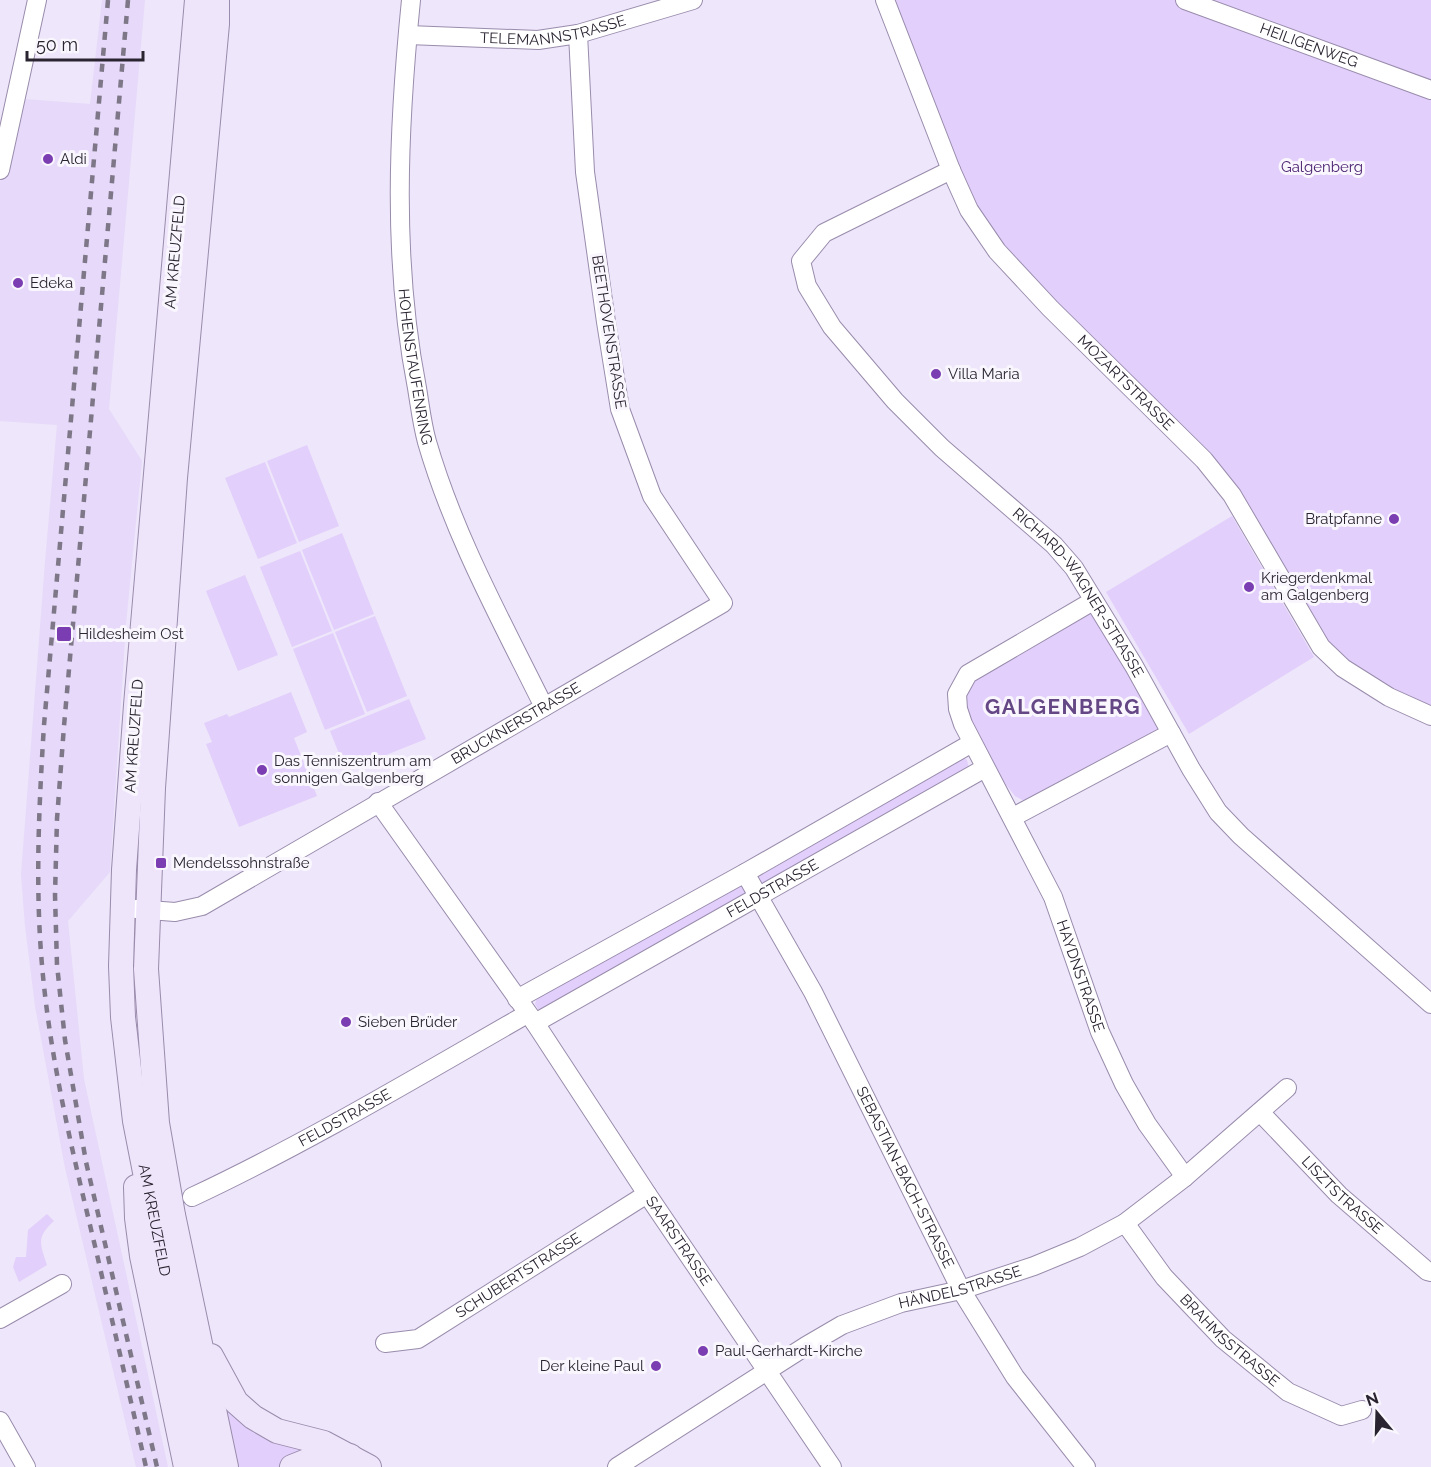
<svg xmlns="http://www.w3.org/2000/svg" width="1431" height="1467" font-family="Raleway,sans-serif">
<style>
.built{fill:#e6d9fa}
.green{fill:#e2cffb}
.lines{fill:none;stroke-linecap:round;stroke-linejoin:round}
.minor-casing{stroke:#998cac;stroke-width:20}
.secondary-casing{stroke:#998cac;stroke-width:26}
.minor{stroke:#fff;stroke-width:18}
.secondary{stroke:#efe5fb;stroke-width:24}
.rail{stroke:#7e7787;stroke-width:4.5;stroke-dasharray:8 8;stroke-linecap:butt}
.poi-dot{fill:#7a3db2;stroke:#f9f6fd;stroke-width:2}
.labels{text-anchor:middle;stroke-width:6;stroke-linejoin:round;paint-order:stroke}
.street-label{font-size:15px;fill:#2a2431;stroke:#f9f6fd}
.poi-label{font-size:15px;fill:#2a2431;stroke:#f9f6fd;text-anchor:start}
.park-label{font-size:15px;fill:#4a216f;stroke:#f9f6fd}
.district-label{font-size:21px;font-weight:bold;letter-spacing:1.5px;fill:#644784;stroke:#f9f6fd}
</style>
<rect width="100%" height="100%" fill="#eee6fa"/>
<polygon class="built" points="102,0 145,0 109,409 142,461 126,624 110,872 68,921 84,1079 168,1467 136,1467 65,1168 35,1006 25,926 21,874 45,562 57,425 0,421 0,182 24,99 90,104"/>
<g class="green">
<polygon points="885,0 1431,0 1431,716 1343,668 1232,495 997,251"/>
<polygon points="307,445 339,526 299,542 267,461"/>
<polygon points="265,462 297,543 258,559 225,478"/>
<polygon points="1232,516 1314,657 1189,734 1106,592"/>
<polygon points="342,533 374,614 334,630 302,550"/>
<polygon points="300,551 332,631 292,647 260,567"/>
<polygon points="245,575 278,655 238,671 206,591"/>
<polygon points="1088,613 1098,616 1160,722 1159,731 1036,801 1024,801 1015,796 1000,777 965,714 964,697 975,678"/>
<polygon points="375,616 407,696 367,712 335,632"/>
<polygon points="333,633 365,714 325,730 293,649"/>
<polygon points="291,692 307,732 294,738 317,796 239,827 206,744 212,742 204,723 227,714 229,717"/>
<polygon points="409,699 426,739 346,771 330,731"/>
<polygon points="962,757 967,760 969,769 543,1011 538,1009 535,1004 537,998"/>
<path d="M 47,1214 L 54,1221 C 36,1237 40,1244 47,1265 L 19,1282 L 13,1267 L 16,1257 L 26,1257 L 28,1230 Z"/>
<polygon points="223,1401 321,1453 288,1462 279,1467 237,1467"/>
</g>
<g class="lines">
<defs>
<g id="minor">
<path id="s1" d="M 411,0 C 398,129 392,260 417,388 C 420,406 422,424 427,442 C 454,535 501,620 544,707"/>
<path id="s2" d="M 885,0 L 951,170 L 969,210 L 997,251 L 1050,308 L 1204,460 L 1232,495 L 1321,647 L 1343,668 L 1389,697 L 1431,716"/>
<path id="s3" d="M 1185,0 L 1431,90"/>
<path id="s4" d="M 408,35 L 538,40 L 578,34 L 693,0"/>
<polyline points="0,170 37,0"/>
<path id="s5" d="M 951,170 L 824,233 L 801,261 L 807,286 L 832,327 L 895,401 L 942,448 L 1054,545 L 1074,568 L 1134,666 L 1191,769 L 1218,812 L 1241,836 L 1431,1004"/>
<path id="s6" d="M 1093,601 L 968,674 L 957,694 L 958,709 L 963,724 L 1053,897 L 1100,1032 L 1124,1084 L 1147,1124 L 1185,1177"/>
<path id="s7" d="M 378,802 L 535,1023 L 647,1194 L 832,1467"/>
<polyline points="1013,817 1171,733"/>
<path id="s8" d="M 745,873 L 813,992 L 961,1290 L 1015,1377 L 1086,1467"/>
<path id="s9" d="M 136,909 L 175,912 L 202,906 L 723,603 L 652,496 L 620,409 L 606,322 L 585,172 L 578,34"/>
<polyline points="517,999 745,873 972,743"/>
<path id="s10" d="M 535,1023 L 985,768"/>
<path id="s11" d="M 1260,1112 L 1339,1195 L 1427,1271 L 1431,1272"/>
<path id="s12" d="M 192,1197 C 307,1143 417,1077 527,1014"/>
<path id="s13" d="M 1125,1223 L 1164,1277 L 1223,1339 L 1288,1392 L 1341,1416 L 1362,1410"/>
<polyline points="0,1319 62,1284"/>
<path id="s14" d="M 385,1343 L 418,1339 L 647,1194"/>
<polyline points="0,1421 26,1467"/>
<path id="s15" d="M 617,1467 L 806,1346 L 842,1325 L 901,1303 L 961,1290 L 1034,1266 L 1080,1247 L 1125,1223 L 1185,1177 L 1287,1088"/>
</g>
<g id="secondary">
<path id="s16" d="M 197,0 L 136,705 L 124,870 L 121,966 L 123,1017 L 135,1121 L 172,1310 L 206,1467"/>
<polyline points="217,0 217,24 175,478 153,788 146,969 157,1123 173,1215 226,1467"/>
<polyline points="136,1187 137,1218 142,1256 186,1467"/>
<polyline points="211,1356 236,1402 253,1417 277,1431 324,1443 369,1467"/>
<polyline points="292,1467 307,1461 350,1456"/>
</g>
</defs>
<use href="#minor" class="minor-casing"/>
<use href="#secondary" class="secondary-casing"/>
<use href="#minor" class="minor"/>
<use href="#secondary" class="secondary"/>
<g class="rail">
<path d="M 108,0 L 44,725 C 39,805 35,885 42,965 C 50,1060 73,1154 95,1246 C 112,1320 129,1393 146,1467"/>
<polyline points="128,0 64,726 57,819 55,895 57,965 65,1040 86,1162 157,1467"/>
</g>
</g>
<g class="poi-dot">
<circle cx="48" cy="159" r="6"/>
<circle cx="18" cy="283" r="6"/>
<circle cx="936" cy="374" r="6"/>
<circle cx="1394" cy="519" r="6"/>
<circle cx="1249" cy="587" r="6"/>
<rect x="56" y="626" width="16" height="16" rx="3"/>
<circle cx="262" cy="770" r="6"/>
<rect x="155" y="857" width="12" height="12" rx="3"/>
<circle cx="346" cy="1022" r="6"/>
<circle cx="703" cy="1351" r="6"/>
<circle cx="656" cy="1366" r="6"/>
</g>
<g class="labels">
<g class="street-label">
<text dy="5" stroke="none"><textPath href="#s4" startOffset="146">TELEMANNSTRASSE</textPath></text>
<text dy="5" stroke="none"><textPath href="#s3" startOffset="132">HEILIGENWEG</textPath></text>
<text transform="translate(175 252) rotate(-85)" y="5">AM KREUZFELD</text>
<text transform="translate(609 332) rotate(81)" y="5">BEETHOVENSTRASSE</text>
<text dy="5" stroke="none"><textPath href="#s1" startOffset="368">HOHENSTAUFENRING</textPath></text>
<text dy="5" stroke="none"><textPath href="#s2" startOffset="460">MOZARTSTRASSE</textPath></text>
<text dy="5" stroke="none"><textPath href="#s5" startOffset="616">RICHARD-WAGNER-STRASSE</textPath></text>
<text dy="5" stroke="none"><textPath href="#s9" startOffset="430">BRUCKNERSTRASSE</textPath></text>
<text transform="translate(134 736) rotate(-86)" y="5">AM KREUZFELD</text>
<text dy="5" stroke="none"><textPath href="#s10" startOffset="273">FELDSTRASSE</textPath></text>
<text dy="5" stroke="none"><textPath href="#s6" startOffset="477">HAYDNSTRASSE</textPath></text>
<text dy="5" stroke="none"><textPath href="#s12" startOffset="172">FELDSTRASSE</textPath></text>
<text dy="5" stroke="none"><textPath href="#s8" startOffset="344">SEBASTIAN-BACH-STRASSE</textPath></text>
<text dy="5" stroke="none"><textPath href="#s11" startOffset="117">LISZTSTRASSE</textPath></text>
<text dy="5" stroke="none"><textPath href="#s16" startOffset="1226">AM KREUZFELD</textPath></text>
<text dy="5" stroke="none"><textPath href="#s7" startOffset="532">SAARSTRASSE</textPath></text>
<text dy="5" stroke="none"><textPath href="#s14" startOffset="152">SCHUBERTSTRASSE</textPath></text>
<text dy="5" stroke="none"><textPath href="#s15" startOffset="390">HÄNDELSTRASSE</textPath></text>
<text dy="5" stroke="none"><textPath href="#s13" startOffset="158">BRAHMSSTRASSE</textPath></text>
</g>
<g class="poi-label">
<text x="60" y="164">Aldi</text>
<text x="30" y="288">Edeka</text>
<text x="948" y="379">Villa Maria</text>
<text x="1382" y="524" text-anchor="end">Bratpfanne</text>
<text x="1261" y="583">Kriegerdenkmal<tspan x="1261" dy="17">am Galgenberg</tspan></text>
<text x="78" y="639">Hildesheim Ost</text>
<text x="274" y="766">Das Tenniszentrum am<tspan x="274" dy="17">sonnigen Galgenberg</tspan></text>
<text x="173" y="868">Mendelssohnstraße</text>
<text x="358" y="1027">Sieben Brüder</text>
<text x="715" y="1356">Paul-Gerhardt-Kirche</text>
<text x="644" y="1371" text-anchor="end">Der kleine Paul</text>
</g>
<g class="park-label">
<text x="1322" y="172">Galgenberg</text>
</g>
<g class="district-label">
<text x="1063" y="714">GALGENBERG</text>
</g>
</g>
<g transform="translate(1377 1413) rotate(341)" stroke="#f9f6fd" stroke-width="4.5" paint-order="stroke">
<path d="M0-4.5L10 22L0 15L-10 22Z" fill="#2a2431"/>
<text y="-9" font-size="16" font-weight="bold" text-anchor="middle" fill="#2a2431">N</text>
</g>
<path d="M27 51v9h116v-9" fill="none" stroke="#2a2431" stroke-width="3"/>
<text x="36" y="51" font-size="18" fill="#2a2431" stroke="#f9f6fd" stroke-width="4.5" paint-order="stroke">50 m</text>
</svg>
